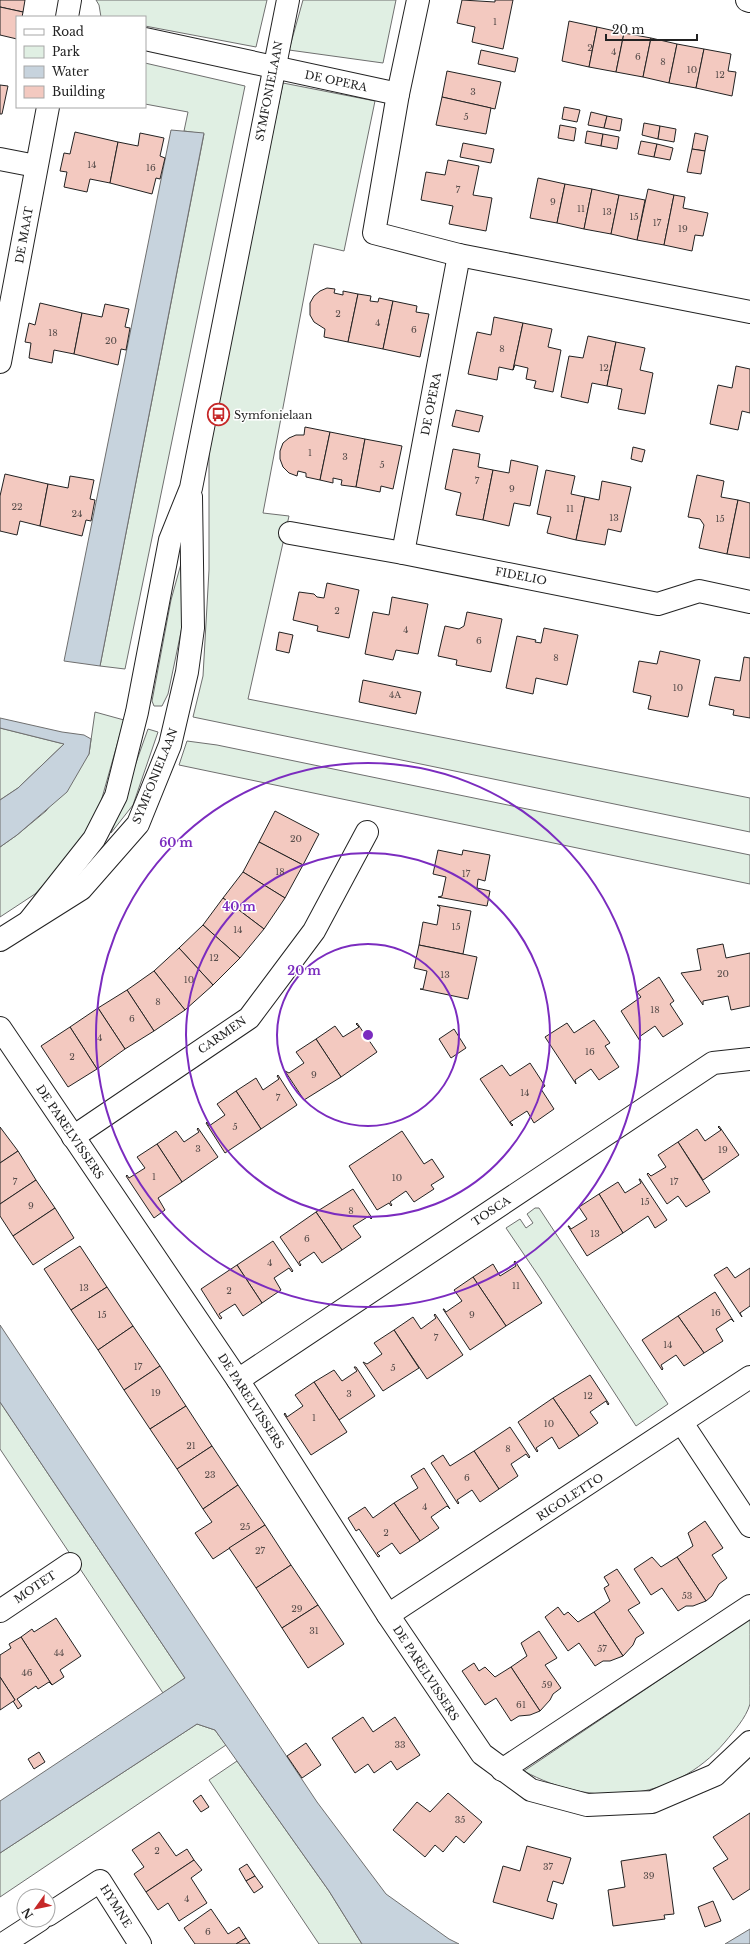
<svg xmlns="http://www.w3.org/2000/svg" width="750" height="1944" font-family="'Libre Baskerville',serif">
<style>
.green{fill:#e0efe3;stroke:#6f6f6f}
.water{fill:#c7d3dd;stroke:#6f6f6f}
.building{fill:#f3c9c0;stroke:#222}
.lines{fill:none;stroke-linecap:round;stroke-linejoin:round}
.minor-casing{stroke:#222;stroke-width:24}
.tertiary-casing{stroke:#222;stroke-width:24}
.minor{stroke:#fff;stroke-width:22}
.tertiary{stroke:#fff;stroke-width:22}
.ring{fill:none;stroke:#7b2cbf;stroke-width:2}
.labels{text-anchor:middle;stroke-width:3;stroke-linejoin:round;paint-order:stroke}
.number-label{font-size:9px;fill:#564c4a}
.street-label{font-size:11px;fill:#222;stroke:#fff}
.poi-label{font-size:11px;fill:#222;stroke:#fff;text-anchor:start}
.centre{fill:#7b2cbf;stroke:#fff;stroke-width:2}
.ring-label{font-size:12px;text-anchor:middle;font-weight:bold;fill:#7b2cbf;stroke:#fff;stroke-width:3;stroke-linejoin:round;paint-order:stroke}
</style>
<rect width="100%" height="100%" fill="#fff"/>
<g class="green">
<polygon points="96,0 267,0 256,47 145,26 145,17 101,17 99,5"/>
<polygon points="303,0 396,0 383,63 289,50"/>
<polygon points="145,63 245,86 125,669 100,666 204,134 184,131 188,112 145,104"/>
<polygon points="283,83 375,101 344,251 314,244 263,513 289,516 248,699 750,798 750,832 193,717 203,676 209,570 209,439"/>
<polygon points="182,560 182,627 168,694 162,706 154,706 152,701 171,600"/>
<polygon points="95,712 124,720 100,805 79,846 35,894 0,917 0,847 17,835 46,811 89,754"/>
<polygon points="0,728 64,744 18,788 0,800"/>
<polygon points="148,729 158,732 133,805 111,833"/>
<polygon points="187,741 217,745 750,855 750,884 179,765"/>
<polygon points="535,1208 539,1208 668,1404 636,1426 540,1278 506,1228 520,1219 526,1228 533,1223 527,1214"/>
<polygon points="0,1402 185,1678 163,1693 0,1449"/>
<path d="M 750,1619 C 750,1640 750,1660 750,1680 C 750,1687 750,1697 750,1704 C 746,1718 734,1731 725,1742 C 673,1803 591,1808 524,1771 Z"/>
<polygon points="197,1724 215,1730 226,1745 0,1897 0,1853"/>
<polygon points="237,1761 329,1891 362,1944 319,1944 209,1780"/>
</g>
<g class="water">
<polygon points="171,130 204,133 100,666 64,661"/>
<polygon points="0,718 62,732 84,735 91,739 89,754 67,792 17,835 0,847 0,800 18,788 64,744 0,728"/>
<polygon points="0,1325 317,1802 386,1894 449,1939 459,1944 362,1944 329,1891 215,1730 197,1724 0,1853 0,1801 185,1678 0,1402"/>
<polygon points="750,1929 750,1944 725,1944"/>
</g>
<g class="building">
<polygon points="0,0 25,0 23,12 0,7"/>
<polygon points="462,0 495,2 495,0 513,0 503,49 472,42 475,27 457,23"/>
<polygon points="0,7 23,12 22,17 17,17 17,39 0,35"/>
<polygon points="569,21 597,27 589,67 562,61"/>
<polygon points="597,27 624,33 616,72 589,67"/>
<polygon points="624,33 651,38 643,77 616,72"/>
<polygon points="651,38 677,44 669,83 643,77"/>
<polygon points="677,44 704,49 696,88 669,83"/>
<polygon points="704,49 731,54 728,71 736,72 732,96 696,88"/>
<polygon points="481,50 518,58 515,72 478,64"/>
<polygon points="447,71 501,82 495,109 442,97"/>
<polygon points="0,85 8,86 2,114 0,114"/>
<polygon points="442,97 491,108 486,134 436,125"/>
<polygon points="564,107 580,110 577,122 562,119"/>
<polygon points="591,112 607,116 604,128 588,125"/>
<polygon points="607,116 622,119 620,131 604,128"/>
<polygon points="644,123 660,126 658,139 642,135"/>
<polygon points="560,125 576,128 574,141 558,138"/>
<polygon points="660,126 676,129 674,142 658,139"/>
<polygon points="587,131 603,134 601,146 585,143"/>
<polygon points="75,132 118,142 110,183 90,179 87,192 64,187 67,172 60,171 64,153 70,154"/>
<polygon points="140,133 164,138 160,156 165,158 160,179 156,178 152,194 110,183 118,142 138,146"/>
<polygon points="695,133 708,136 705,151 692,149"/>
<polygon points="603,134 619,137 617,149 601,146"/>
<polygon points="641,141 657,144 654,157 638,154"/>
<polygon points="463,143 494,149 491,163 460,157"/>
<polygon points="657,144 673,148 670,160 654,157"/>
<polygon points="692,149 705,151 701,174 687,172"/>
<polygon points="448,160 479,166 473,195 492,198 486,231 449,224 453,206 421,200 426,172 445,175"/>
<polygon points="538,178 565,184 557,223 530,218"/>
<polygon points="565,184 592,189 584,229 557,223"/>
<polygon points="592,189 619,195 611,234 584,229"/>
<polygon points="648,189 674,195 664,245 637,240"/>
<polygon points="619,195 645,200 637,240 611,234"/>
<polygon points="674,195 685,197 683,208 708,213 703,236 695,235 692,251 664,245"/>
<polygon points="327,288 335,289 334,293 343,295 343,291 358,294 348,342 324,337 325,329 314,322 310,315 310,303 314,296 320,291"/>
<polygon points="358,294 371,296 370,301 378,302 379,298 393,301 383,349 348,342"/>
<polygon points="393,301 417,306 416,312 429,314 420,357 383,349"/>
<polygon points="40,303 82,313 74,354 54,350 52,363 29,358 31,343 25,342 29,323 35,325"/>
<polygon points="105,304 129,309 125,327 130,328 126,350 121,349 118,365 74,354 82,313 102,317"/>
<polygon points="494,317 523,323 513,370 499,367 497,380 468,374 477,332 491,335"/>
<polygon points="523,323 552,329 548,347 561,350 553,392 534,388 536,381 526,379 528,368 515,365 513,370"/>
<polygon points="588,336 616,342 607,386 592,383 588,403 561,397 569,356 583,358"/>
<polygon points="616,342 645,348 640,370 653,373 645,414 618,409 622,389 607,386"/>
<polygon points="736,366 750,369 750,413 742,411 738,430 710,424 718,385 732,388"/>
<polygon points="456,410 483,416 479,432 452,426"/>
<polygon points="305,427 330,432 320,480 306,477 306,473 298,471 297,476 289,473 283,467 280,459 280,451 283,443 289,438 296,435 304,435"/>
<polygon points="330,432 365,439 356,487 341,485 342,480 333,478 333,483 320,480"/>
<polygon points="365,439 402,446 393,489 381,486 380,492 356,487"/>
<polygon points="633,447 645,450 642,462 631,459"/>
<polygon points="453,449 480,454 478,467 493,470 483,520 456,515 461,493 445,489"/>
<polygon points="511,460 538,466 530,506 514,503 509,526 483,520 493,470 509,473"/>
<polygon points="546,470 575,476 571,494 585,497 576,540 547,533 551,517 537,514"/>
<polygon points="5,474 48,484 40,526 20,521 17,535 0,531 0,496"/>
<polygon points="697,475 724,481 721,497 738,500 727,554 699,548 704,525 700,519 688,517"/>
<polygon points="70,476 94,480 90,499 95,500 91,521 86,520 82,536 40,526 48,484 68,488"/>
<polygon points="602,481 631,487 621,532 608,529 605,545 576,540 585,497 599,500"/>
<polygon points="738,500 750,503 750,558 727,554"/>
<polygon points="327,583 359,590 349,638 317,631 318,626 293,620 299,592 314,594 317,597 324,598"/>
<polygon points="392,597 428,604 418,654 396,650 393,660 365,654 373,612 389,615"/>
<polygon points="467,612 502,619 491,672 456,665 457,660 438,656 445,626 459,629 464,626"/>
<polygon points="544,628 578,635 567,685 536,678 533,694 506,688 517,636 536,640 535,642 541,643"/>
<polygon points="279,632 293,635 289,653 276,650"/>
<polygon points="660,651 700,660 688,717 648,709 651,696 633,692 639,661 657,664"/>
<polygon points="744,657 750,658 750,718 733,715 734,710 709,705 715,677 740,681"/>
<polygon points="363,680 421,692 416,714 359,702"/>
<polygon points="275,811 319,834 303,865 259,842"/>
<polygon points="259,842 303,865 285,898 243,872"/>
<polygon points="438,850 462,855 463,850 490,855 485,881 478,879 477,888 490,891 487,906 438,897 442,896 446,877 433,874"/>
<polygon points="243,872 285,898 264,929 223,898"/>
<polygon points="223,898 264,929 240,958 203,925"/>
<polygon points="437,905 471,911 463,954 419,945 423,922 437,925 440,907"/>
<polygon points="203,925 240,958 213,985 179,948"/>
<polygon points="723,944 726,958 750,953 750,1006 731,1010 728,996 703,1001 703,1005 681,973 701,970 697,949"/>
<polygon points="419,945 477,957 468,999 420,989 423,989 427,971 414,968"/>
<polygon points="179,948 213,985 185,1010 154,971"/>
<polygon points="154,971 185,1010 154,1031 127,990"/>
<polygon points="659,977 674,1001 670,1004 683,1024 663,1037 655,1026 639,1037 641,1040 640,1041 621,1011 641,997 637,992"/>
<polygon points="127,990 154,1031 125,1049 98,1008"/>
<polygon points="98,1008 125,1049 97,1069 70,1027"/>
<polygon points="594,1020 610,1043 605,1046 619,1067 599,1080 591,1069 575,1080 576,1084 545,1037 567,1023 574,1033"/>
<polygon points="357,1023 377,1052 341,1077 316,1039 335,1026 343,1037 359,1027 356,1024"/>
<polygon points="70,1027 97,1069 68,1087 41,1046"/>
<polygon points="454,1029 466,1048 451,1058 439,1039"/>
<polygon points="316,1039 341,1077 304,1100 285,1071 289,1073 304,1063 296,1052"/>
<polygon points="530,1063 545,1086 541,1089 554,1109 534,1123 527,1111 510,1122 513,1125 512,1126 480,1079 502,1065 510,1076"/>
<polygon points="278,1075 297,1105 261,1129 236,1091 256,1078 263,1090 279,1079 277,1076"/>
<polygon points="236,1091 261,1129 225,1153 206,1123 207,1122 209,1126 225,1115 217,1104"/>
<polygon points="719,1126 739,1155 703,1180 678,1142 697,1129 705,1141 721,1130 718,1127"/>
<polygon points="0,1127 18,1151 0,1163"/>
<polygon points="198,1128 218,1157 182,1182 157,1144 176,1131 184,1142 199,1132 197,1129"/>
<polygon points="402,1131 424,1164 432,1159 444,1177 431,1185 434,1189 414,1202 406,1191 390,1202 392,1205 391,1206 389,1203 377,1210 349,1166"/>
<polygon points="678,1142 710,1192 686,1207 678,1196 667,1204 647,1174 648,1173 651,1176 666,1167 658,1155"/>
<polygon points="157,1144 182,1182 158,1198 165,1210 154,1218 126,1176 127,1175 129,1178 145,1168 137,1157"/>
<polygon points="18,1151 36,1180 0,1204 0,1163"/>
<polygon points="639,1179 640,1179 667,1220 655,1228 648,1216 623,1233 599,1194 618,1182 625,1193 641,1183"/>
<polygon points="36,1180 55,1208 13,1236 0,1216 0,1204"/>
<polygon points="353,1189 372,1218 371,1219 369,1216 353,1226 361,1237 342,1250 316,1212"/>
<polygon points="599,1194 623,1233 587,1256 568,1226 569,1226 571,1229 587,1219 579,1207"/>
<polygon points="55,1208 74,1238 33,1265 13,1236"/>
<polygon points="316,1212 342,1250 322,1263 314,1252 299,1262 301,1265 300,1266 280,1237"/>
<polygon points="273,1241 293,1271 292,1272 289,1268 274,1278 281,1290 262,1303 237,1265"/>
<polygon points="80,1246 107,1287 71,1310 44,1269"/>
<polygon points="515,1261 542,1303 506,1326 473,1277 493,1264 500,1276 516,1266 514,1262"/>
<polygon points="237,1265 262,1303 243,1316 235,1304 219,1314 222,1318 220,1319 201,1289"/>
<polygon points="727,1267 735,1278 750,1268 750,1306 740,1313 742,1317 714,1275"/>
<polygon points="473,1277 506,1326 470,1350 443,1309 444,1309 446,1312 462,1301 454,1290"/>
<polygon points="107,1287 133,1326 98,1350 71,1310"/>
<polygon points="715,1292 734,1322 731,1319 716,1329 723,1341 704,1353 678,1316"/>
<polygon points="435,1314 463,1355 427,1379 394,1330 413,1317 421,1329 436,1318 434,1315"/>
<polygon points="678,1316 704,1353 684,1366 676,1355 661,1365 663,1369 662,1370 642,1340"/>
<polygon points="133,1326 160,1366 124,1390 98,1350"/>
<polygon points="394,1330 419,1368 383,1391 363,1362 367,1364 382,1354 374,1343"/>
<polygon points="160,1366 186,1406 150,1429 124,1390"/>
<polygon points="354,1367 356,1367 375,1396 339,1420 314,1382 334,1370 342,1381 357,1371"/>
<polygon points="590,1375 609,1404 608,1405 606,1401 590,1412 598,1423 579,1436 553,1398"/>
<polygon points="314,1382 347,1432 311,1455 284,1414 285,1413 287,1417 303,1406 295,1395"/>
<polygon points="553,1398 579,1436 559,1449 552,1437 536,1448 538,1451 537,1452 518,1422"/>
<polygon points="186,1406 212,1446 177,1469 150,1429"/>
<polygon points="510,1427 530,1457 529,1458 526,1454 511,1464 518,1476 499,1489 474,1451"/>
<polygon points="212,1446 238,1485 203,1509 177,1469"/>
<polygon points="474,1451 499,1489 480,1502 472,1490 457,1500 459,1503 458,1504 431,1463 443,1455 450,1466"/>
<polygon points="424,1468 450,1509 447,1506 431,1517 439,1528 420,1541 394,1503 418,1488 411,1476"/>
<polygon points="238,1485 265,1525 213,1559 195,1533 212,1522 203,1509"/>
<polygon points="394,1503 420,1541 400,1554 392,1543 377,1553 380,1556 378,1557 359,1529 356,1531 348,1518 365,1507 373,1518"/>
<polygon points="705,1521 723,1548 712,1555 727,1578 719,1584 712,1596 706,1601 677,1557 693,1546 688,1533"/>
<polygon points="265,1525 291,1565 256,1588 229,1548"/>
<polygon points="652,1557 661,1567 677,1557 706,1601 693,1606 686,1606 678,1611 662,1588 651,1595 634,1569"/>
<polygon points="291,1565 318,1605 282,1628 256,1588"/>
<polygon points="617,1569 640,1603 628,1610 644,1633 636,1638 633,1645 623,1656 594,1612 610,1601 604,1588 609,1585 604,1577"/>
<polygon points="318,1605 344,1644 308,1668 282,1628"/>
<polygon points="558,1607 564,1615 568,1612 578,1622 594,1612 623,1656 610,1661 603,1661 595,1666 579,1643 568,1651 545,1617"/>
<polygon points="56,1618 81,1656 60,1670 64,1677 52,1685 21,1637 32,1629 34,1632"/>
<polygon points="539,1631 557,1658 545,1665 561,1688 553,1694 550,1700 540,1711 511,1667 527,1656 521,1643"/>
<polygon points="21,1637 52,1685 49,1682 38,1689 36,1686 17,1699 22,1706 18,1709 13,1701 15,1700 0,1677 0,1655 11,1648 9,1644"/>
<polygon points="474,1663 479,1671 485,1667 495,1677 511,1667 540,1711 530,1715 519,1716 511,1721 496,1698 485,1705 462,1671"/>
<polygon points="0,1677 15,1700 0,1710"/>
<polygon points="363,1717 373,1732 395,1717 420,1755 397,1770 391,1761 374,1773 368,1764 355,1773 332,1738"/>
<polygon points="306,1743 321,1765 302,1778 287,1756"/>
<polygon points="39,1752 45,1762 34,1769 28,1759"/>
<polygon points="448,1793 482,1822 464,1843 456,1836 443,1852 435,1845 425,1857 393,1830 417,1802 430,1812"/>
<polygon points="201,1795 209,1807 201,1812 193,1801"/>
<polygon points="750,1813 750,1889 733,1900 713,1868 728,1859 713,1837"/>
<polygon points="159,1832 176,1856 187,1849 194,1860 146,1892 134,1874 144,1867 132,1850"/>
<polygon points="527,1846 571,1858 563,1884 553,1881 547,1901 557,1904 553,1919 493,1902 503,1866 520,1871"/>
<polygon points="666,1854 674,1914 664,1915 665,1919 613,1926 608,1890 625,1887 621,1861"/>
<polygon points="194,1860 202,1870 191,1878 207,1903 179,1921 168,1903 158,1910 146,1892"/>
<polygon points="247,1864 255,1876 246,1881 239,1869"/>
<polygon points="255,1876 263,1887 254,1893 246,1881"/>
<polygon points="713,1901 721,1921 705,1927 698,1907"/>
<polygon points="211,1909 228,1934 239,1927 246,1938 236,1944 195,1944 184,1928"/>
<polygon points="246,1938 250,1944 236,1944"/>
</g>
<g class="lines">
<defs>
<g id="minor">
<polyline points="418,0 398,94 374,233 459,255 750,312"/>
<polyline points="747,0 750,1"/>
<polyline points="67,17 70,0"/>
<polyline points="145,39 398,94"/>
<polyline points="0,159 36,166"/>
<polyline points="0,362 48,107"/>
<polyline points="290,533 403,553 658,604 699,591 750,602"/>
<polyline points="403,553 459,255"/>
<polyline points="0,1028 238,1380 388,1615 482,1754 531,1790 587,1805 652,1802 715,1775 750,1742"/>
<polyline points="73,1137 249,1018 314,931 367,832"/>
<polyline points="238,1380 713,1063 750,1059"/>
<polyline points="682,1423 750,1526"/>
<polyline points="0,1611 70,1564"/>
<polyline points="388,1615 750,1377"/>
<polyline points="502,1770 750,1606"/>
<polyline points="48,1915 100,1881 140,1944"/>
<polyline points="3,1944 40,1920"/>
</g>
<g id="tertiary">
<polyline points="30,920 94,839 116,796 137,712 170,540 191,488 288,0"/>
<polyline points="0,940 81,889 138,824 170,745 187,672 193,628 191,497"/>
</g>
</defs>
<use href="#minor" class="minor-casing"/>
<use href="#tertiary" class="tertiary-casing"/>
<use href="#minor" class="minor"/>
<use href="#tertiary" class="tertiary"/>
</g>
<g class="ring">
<circle cx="368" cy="1035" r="91"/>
<circle cx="368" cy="1035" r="182"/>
<circle cx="368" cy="1035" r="272"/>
</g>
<defs>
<symbol id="bus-ring" viewBox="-11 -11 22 22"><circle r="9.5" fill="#fff" stroke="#c62828" stroke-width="1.5"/><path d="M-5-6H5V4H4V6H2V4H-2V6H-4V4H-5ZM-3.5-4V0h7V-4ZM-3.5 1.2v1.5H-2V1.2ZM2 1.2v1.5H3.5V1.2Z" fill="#c62828"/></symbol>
</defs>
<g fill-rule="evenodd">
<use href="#bus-ring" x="206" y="402" width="25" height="25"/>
</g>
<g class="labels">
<g class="number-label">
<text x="495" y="25">1</text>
<text x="590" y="51">2</text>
<text x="614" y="55">4</text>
<text x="638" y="60">6</text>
<text x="663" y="65">8</text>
<text x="692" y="73">10</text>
<text x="720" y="78">12</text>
<text x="473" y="95">3</text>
<text x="466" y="120">5</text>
<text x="92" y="168">14</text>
<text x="151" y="171">16</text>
<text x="458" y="193">7</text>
<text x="553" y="205">9</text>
<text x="581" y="212">11</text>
<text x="607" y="215">13</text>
<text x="634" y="220">15</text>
<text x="657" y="226">17</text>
<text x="683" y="232">19</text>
<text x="338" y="317">2</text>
<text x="378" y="326">4</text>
<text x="414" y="333">6</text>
<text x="53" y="336">18</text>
<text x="111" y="344">20</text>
<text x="502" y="352">8</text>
<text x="604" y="371">12</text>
<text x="310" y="456">1</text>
<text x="345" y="460">3</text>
<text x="382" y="468">5</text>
<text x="477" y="484">7</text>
<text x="512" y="492">9</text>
<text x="17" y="510">22</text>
<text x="570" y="512">11</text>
<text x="77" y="517">24</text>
<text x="614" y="521">13</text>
<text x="720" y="522">15</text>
<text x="337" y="614">2</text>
<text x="406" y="633">4</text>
<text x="479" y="644">6</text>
<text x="556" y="661">8</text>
<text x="678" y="691">10</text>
<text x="395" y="698">4A</text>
<text x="296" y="842">20</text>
<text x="280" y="875">18</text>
<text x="466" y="877">17</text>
<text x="456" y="930">15</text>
<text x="238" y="933">14</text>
<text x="214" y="961">12</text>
<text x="723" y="977">20</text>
<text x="445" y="978">13</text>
<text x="189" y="983">10</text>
<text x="158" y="1005">8</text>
<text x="655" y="1013">18</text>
<text x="132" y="1022">6</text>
<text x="100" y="1041">4</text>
<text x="590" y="1055">16</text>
<text x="72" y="1060">2</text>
<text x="314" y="1078">9</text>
<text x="525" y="1096">14</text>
<text x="278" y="1101">7</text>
<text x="235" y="1130">5</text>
<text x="198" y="1152">3</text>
<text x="723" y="1153">19</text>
<text x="154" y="1180">1</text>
<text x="397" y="1181">10</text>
<text x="15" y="1185">7</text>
<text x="674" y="1185">17</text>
<text x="645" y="1205">15</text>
<text x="31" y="1209">9</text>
<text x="351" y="1214">8</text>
<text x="595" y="1237">13</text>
<text x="307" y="1242">6</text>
<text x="270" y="1266">4</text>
<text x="516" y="1289">11</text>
<text x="84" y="1291">13</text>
<text x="229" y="1294">2</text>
<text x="716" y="1316">16</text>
<text x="102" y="1318">15</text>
<text x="472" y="1318">9</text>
<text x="436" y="1341">7</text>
<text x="668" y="1348">14</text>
<text x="138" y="1370">17</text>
<text x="393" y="1371">5</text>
<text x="156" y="1396">19</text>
<text x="349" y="1397">3</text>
<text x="588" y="1399">12</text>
<text x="314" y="1421">1</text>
<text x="549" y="1427">10</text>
<text x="191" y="1449">21</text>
<text x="508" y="1452">8</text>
<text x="210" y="1478">23</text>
<text x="467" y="1481">6</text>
<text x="425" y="1510">4</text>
<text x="245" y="1530">25</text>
<text x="386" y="1536">2</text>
<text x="260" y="1554">27</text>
<text x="687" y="1599">53</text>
<text x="297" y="1612">29</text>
<text x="314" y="1634">31</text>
<text x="602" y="1652">57</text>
<text x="59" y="1656">44</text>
<text x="27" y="1676">46</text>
<text x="547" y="1688">59</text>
<text x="521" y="1708">61</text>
<text x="400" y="1748">33</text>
<text x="460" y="1823">35</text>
<text x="157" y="1854">2</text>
<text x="548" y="1870">37</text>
<text x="649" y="1879">39</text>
<text x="187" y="1902">4</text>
<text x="208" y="1935">6</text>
</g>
<g class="street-label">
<text transform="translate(336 81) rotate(12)" y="4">DE OPERA</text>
<text transform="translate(269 91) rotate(-79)" y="4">SYMFONIELAAN</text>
<text transform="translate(24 235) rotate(-80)" y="4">DE MAAT</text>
<text transform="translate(431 404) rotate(-79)" y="4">DE OPERA</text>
<text transform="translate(521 576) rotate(11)" y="4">FIDELIO</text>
<text transform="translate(155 776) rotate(-68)" y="4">SYMFONIELAAN</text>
<text transform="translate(222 1035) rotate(-35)" y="4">CARMEN</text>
<text transform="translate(70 1132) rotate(56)" y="4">DE PARELVISSERS</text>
<text transform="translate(491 1211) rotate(-34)" y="4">TOSCA</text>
<text transform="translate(251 1401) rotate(57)" y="4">DE PARELVISSERS</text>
<text transform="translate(570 1497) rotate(-33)" y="4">RIGOLETTO</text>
<text transform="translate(35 1587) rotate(-34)" y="4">MOTET</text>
<text transform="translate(426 1673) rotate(57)" y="4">DE PARELVISSERS</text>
<text transform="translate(116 1906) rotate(58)" y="4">HYMNE</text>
</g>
<g class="poi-label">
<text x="234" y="419">Symfonielaan</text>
</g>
</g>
<circle cx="368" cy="1035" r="6" class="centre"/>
<g class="ring-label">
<text x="176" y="847">60 m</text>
<text x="239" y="911">40 m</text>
<text x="304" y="975">20 m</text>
</g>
<rect x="16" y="16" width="130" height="92" fill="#ffffff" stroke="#a7a7a7"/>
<rect x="24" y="29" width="20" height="6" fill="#ffffff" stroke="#a7a7a7"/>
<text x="52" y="36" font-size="12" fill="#222222">Road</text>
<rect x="24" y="46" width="20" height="12" fill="#e0efe3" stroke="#a7a7a7"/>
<text x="52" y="56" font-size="12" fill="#222222">Park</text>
<rect x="24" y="66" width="20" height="12" fill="#c7d3dd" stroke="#a7a7a7"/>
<text x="52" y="76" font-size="12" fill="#222222">Water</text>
<rect x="24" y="86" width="20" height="12" fill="#f3c9c0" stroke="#a7a7a7"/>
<text x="52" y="96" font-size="12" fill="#222222">Building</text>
<g transform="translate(36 1908) rotate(237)"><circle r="19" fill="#ffffff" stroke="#a7a7a7"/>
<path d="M0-3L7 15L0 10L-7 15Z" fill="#c62828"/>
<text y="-6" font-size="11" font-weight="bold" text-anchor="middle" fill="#222222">N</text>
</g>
<path d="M606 34v6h91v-6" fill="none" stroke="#222222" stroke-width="2"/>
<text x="612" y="34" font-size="12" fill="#222222" stroke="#ffffff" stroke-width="3" paint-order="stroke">20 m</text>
</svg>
